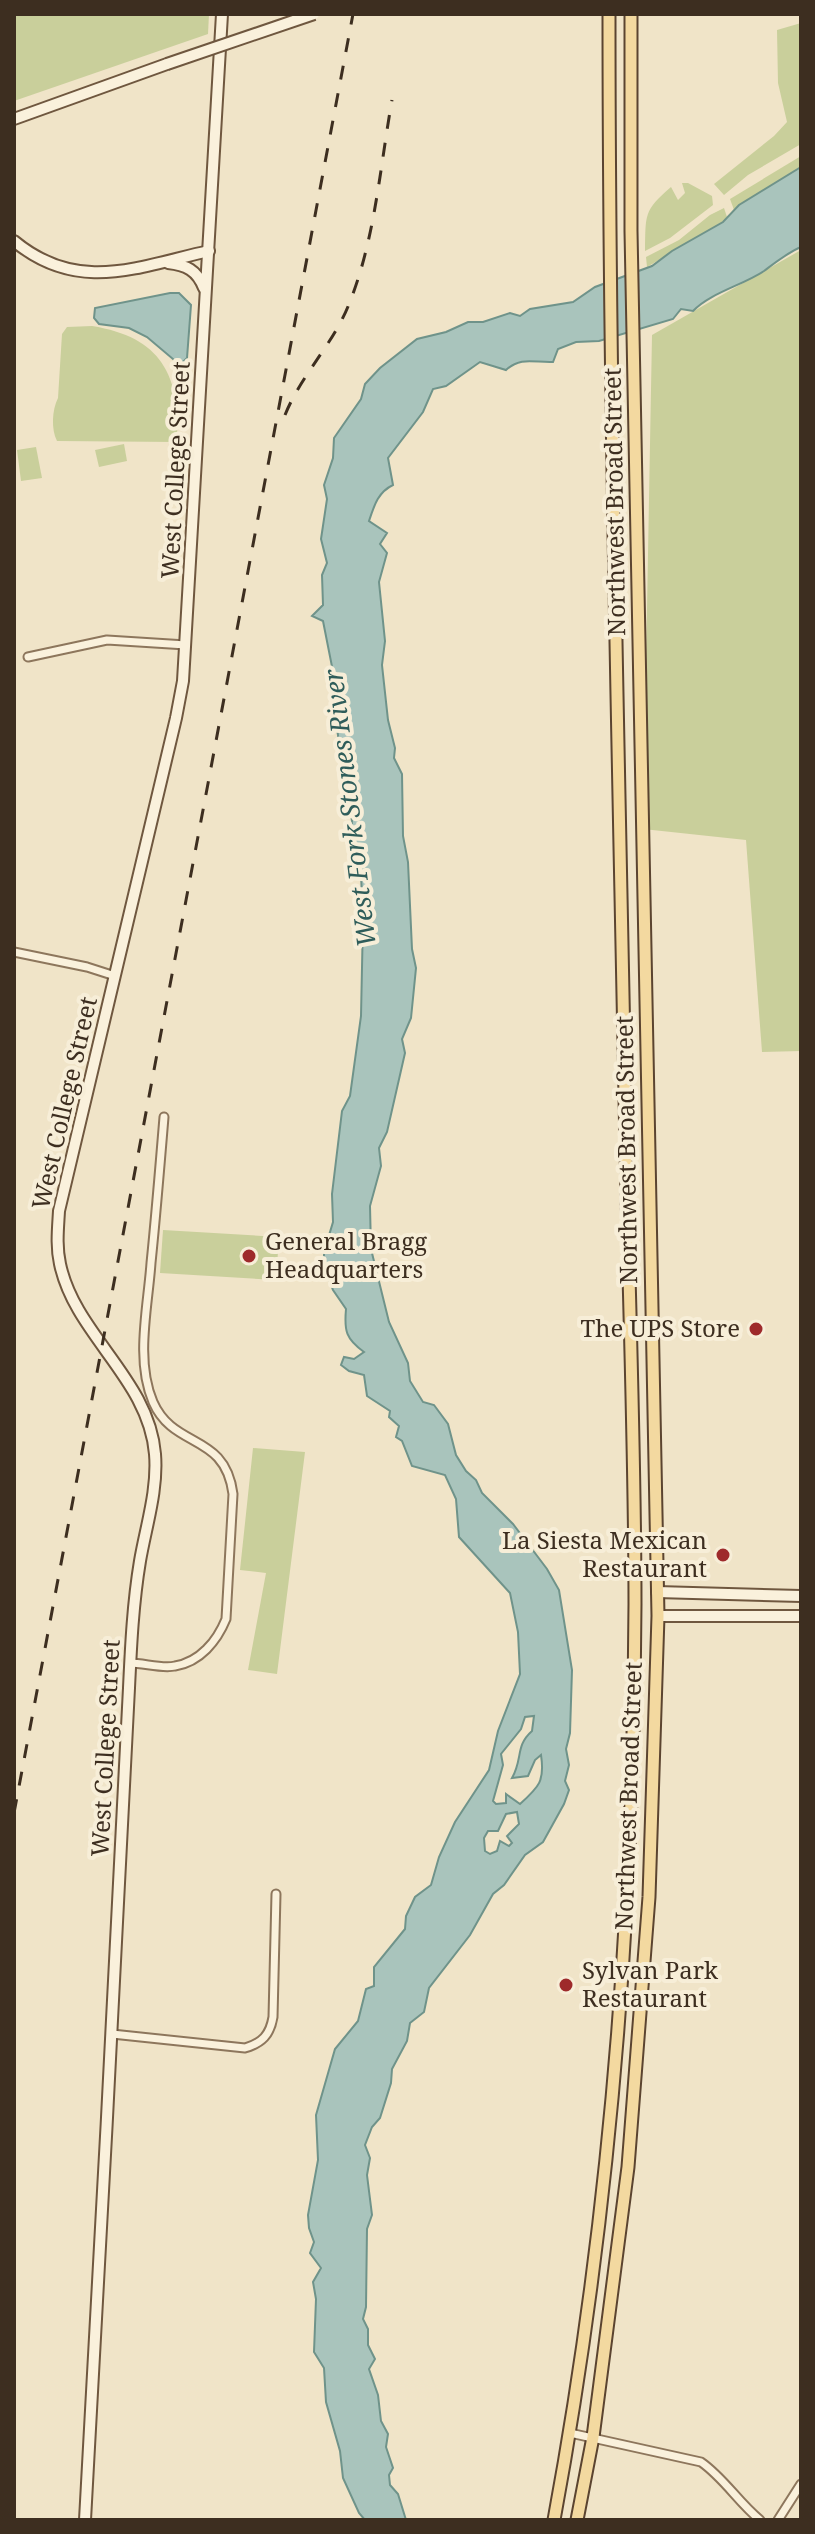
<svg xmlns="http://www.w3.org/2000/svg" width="815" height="2534" font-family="'Noto Serif',serif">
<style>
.green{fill:#c9cf9b}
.water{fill:#a9c4bc;stroke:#6f938a;stroke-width:2;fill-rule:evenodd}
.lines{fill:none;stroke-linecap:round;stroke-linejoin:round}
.street-casing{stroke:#8d765c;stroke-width:11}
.secondary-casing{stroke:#6f573f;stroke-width:14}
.primary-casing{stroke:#5b4430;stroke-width:15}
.street{stroke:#faf1dc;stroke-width:7}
.secondary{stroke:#faf1dc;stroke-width:10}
.primary{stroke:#f3d9a0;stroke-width:11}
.rail{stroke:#3d2e20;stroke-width:3;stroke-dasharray:14 14;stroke-linecap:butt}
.secondary-bridge-casing{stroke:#6f573f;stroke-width:14;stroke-linecap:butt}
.secondary-bridge{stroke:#faf1dc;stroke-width:10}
.poi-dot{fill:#9e2a2b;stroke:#f7eed8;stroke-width:3}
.labels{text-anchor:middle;stroke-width:8;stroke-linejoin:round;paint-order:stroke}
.street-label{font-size:24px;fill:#3d2e20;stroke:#f7eed8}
.poi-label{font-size:24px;fill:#3d2e20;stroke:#f7eed8;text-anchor:start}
.water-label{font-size:26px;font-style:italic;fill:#2f5d5a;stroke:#f7eed8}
</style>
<rect width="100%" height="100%" fill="#f0e4c8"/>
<g class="green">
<polygon points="14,14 209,14 208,34 14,101"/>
<polygon points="801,23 801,144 748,175 724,195 714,184 774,136 787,122 778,83 777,30"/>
<polygon points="801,156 801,167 734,210 730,199"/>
<path d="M 682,183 L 688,183 L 712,196 L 713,205 L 670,238 L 645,251 C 646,215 643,211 671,187 L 678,200 L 685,193 Z"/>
<polygon points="724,208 727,217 723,222 647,267 646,257 679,240 710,215"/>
<polygon points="801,250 801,1051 762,1052 746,840 643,829 652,335"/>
<path d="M 92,326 C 161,337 181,375 177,442 L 57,441 C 51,429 52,410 58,398 L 62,334 L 67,327 Z"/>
<polygon points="124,444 127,461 99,467 95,450"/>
<polygon points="36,447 42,478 21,481 17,450"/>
<polygon points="163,1230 279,1237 276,1280 160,1273"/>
<polygon points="253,1448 305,1452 277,1674 248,1670 266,1573 240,1570"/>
</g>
<g class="water">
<path d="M 801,167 L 801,247 C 787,253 776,262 764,271 C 743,285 710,293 693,311 L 681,309 L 673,319 L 599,341 L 576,342 L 558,349 L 553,362 C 535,363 521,356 506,370 L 480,362 L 446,386 L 433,389 L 423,412 L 388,458 L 393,485 C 378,492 374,506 369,521 L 387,533 L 380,544 L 387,553 L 379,582 L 385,641 L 382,665 L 388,720 L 395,748 L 394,758 L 402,774 L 403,836 L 408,862 L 412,949 L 416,968 L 411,1018 L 402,1039 L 405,1053 L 387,1132 L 379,1148 L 381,1166 L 370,1206 L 371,1249 L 389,1322 L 408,1363 L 410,1381 L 423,1402 L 434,1405 L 448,1424 L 456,1455 L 466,1471 L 476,1480 L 482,1493 L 513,1524 L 547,1569 L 559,1590 L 572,1670 L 570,1733 L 566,1749 L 569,1765 L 565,1781 L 569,1790 L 564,1804 L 543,1842 L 525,1855 L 504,1885 L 493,1894 L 470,1935 L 429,1988 L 424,2012 L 410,2023 L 407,2041 L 392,2069 L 391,2083 L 380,2118 L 372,2127 L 365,2145 L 370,2158 L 367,2175 L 372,2215 L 367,2229 L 366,2307 L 363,2319 L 368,2329 L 368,2345 L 375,2359 L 369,2369 L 378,2395 L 381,2421 L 388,2434 L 386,2447 L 393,2468 L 389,2475 L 390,2485 L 398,2494 L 406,2520 L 365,2520 L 359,2513 L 343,2478 L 340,2451 L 326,2402 L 324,2368 L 314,2352 L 316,2299 L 313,2282 L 321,2268 L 310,2253 L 314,2242 L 309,2228 L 308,2215 L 318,2160 L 316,2115 L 335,2049 L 358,2021 L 366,1989 L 374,1986 L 374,1967 L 405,1929 L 406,1916 L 415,1897 L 431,1885 L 439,1857 L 455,1822 L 489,1770 L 498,1731 L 520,1674 L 518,1632 L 510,1593 L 459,1537 L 456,1499 L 445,1475 L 412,1466 L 402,1441 L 396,1437 L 399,1426 L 389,1417 L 390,1411 L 367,1396 L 364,1375 L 349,1371 L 341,1365 L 344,1357 L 354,1359 L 364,1352 C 346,1339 344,1331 346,1309 L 333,1290 L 324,1266 L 324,1252 L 333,1222 L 332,1194 L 342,1111 L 350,1096 L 361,1016 L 363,919 L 361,875 L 351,835 L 352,821 L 336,723 L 339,702 L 323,621 L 312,616 L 323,605 L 322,575 L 327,563 L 321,539 L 327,499 L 324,485 L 333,458 L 334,438 L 361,399 L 365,384 L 380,368 L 417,339 L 446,332 L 468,322 L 483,322 L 510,313 L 520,316 L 530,309 L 573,302 L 595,287 L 652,266 L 672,251 L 723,222 L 739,205 ZM 534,1716 L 532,1731 C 515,1746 523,1759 512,1778 L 528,1776 L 535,1760 L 541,1755 C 545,1781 539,1787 520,1804 L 506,1794 L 506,1803 L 496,1804 L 493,1801 L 503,1765 L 501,1754 L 521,1729 L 525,1717 ZM 517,1812 L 519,1824 L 507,1836 L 512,1843 L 509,1846 L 500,1841 L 497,1851 L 490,1854 L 485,1851 L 484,1838 L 488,1831 L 498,1831 L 506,1814 Z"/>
<polygon points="170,293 179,293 191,305 187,358 180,365 147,337 129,328 99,324 94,318 95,308"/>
</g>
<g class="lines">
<defs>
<g id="street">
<polyline points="28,657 107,640 186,645"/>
<polyline points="14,952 87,967 115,976"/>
<path d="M 130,1663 C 144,1663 162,1669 175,1666 C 200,1662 217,1641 226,1619 L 233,1494 C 225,1432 174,1450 153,1402 C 135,1360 148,1307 151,1263 C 156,1214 160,1166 164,1117"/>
<path d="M 112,2034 L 245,2048 C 262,2043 270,2035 273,2017 L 276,1894"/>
<path d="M 570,2433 L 701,2462 C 724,2478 738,2502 760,2520"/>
<polyline points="778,2520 801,2484"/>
</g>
<g id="secondary">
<polyline points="14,119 167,64"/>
<path d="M 14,241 C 78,294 137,267 209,251"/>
<path d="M 168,263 C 186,265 197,270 204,288"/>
<polyline points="657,1592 801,1596"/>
<polyline points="658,1616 801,1616"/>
<path d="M 85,2520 C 100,2243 116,1965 129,1688 C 131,1645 133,1603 140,1561 C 146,1526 158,1490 155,1454 C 149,1379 75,1335 60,1264 C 56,1246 58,1229 59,1211 L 176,718 L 183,681 L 222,14"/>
</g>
<g id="primary">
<path d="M 554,2520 C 610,2218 634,1910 635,1604 C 635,1452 629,1301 626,1149 C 619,771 609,393 609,14"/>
<polyline points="577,2520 593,2437 628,2167 649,1897 658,1616 631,231 631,14"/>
</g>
</defs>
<use href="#street" class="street-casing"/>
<use href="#secondary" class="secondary-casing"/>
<use href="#primary" class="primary-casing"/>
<use href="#street" class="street"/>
<use href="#secondary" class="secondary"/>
<use href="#primary" class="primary"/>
<g class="rail">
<path d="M 285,415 C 301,375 334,343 349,304 C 375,240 380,167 392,100"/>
<polyline points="14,1813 353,14"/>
</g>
<defs>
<polyline id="secondary-bridge" points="167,64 314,14"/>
</defs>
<use href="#secondary-bridge" class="secondary-bridge-casing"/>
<use href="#secondary-bridge" class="secondary-bridge"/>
</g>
<g class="poi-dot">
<circle cx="249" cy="1256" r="8"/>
<circle cx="756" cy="1329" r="8"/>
<circle cx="723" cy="1555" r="8"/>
<circle cx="566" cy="1985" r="8"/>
</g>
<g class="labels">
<g class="street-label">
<text transform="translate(176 470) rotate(-87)" y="8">West College Street</text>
<text transform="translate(615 502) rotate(-91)" y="8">Northwest Broad Street</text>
<text transform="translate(65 1103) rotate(-77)" y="8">West College Street</text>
<text transform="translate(627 1150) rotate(-91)" y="8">Northwest Broad Street</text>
<text transform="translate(106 1748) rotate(-87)" y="8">West College Street</text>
<text transform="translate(629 1796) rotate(-88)" y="8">Northwest Broad Street</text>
</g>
<g class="poi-label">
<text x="265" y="1250">General Bragg<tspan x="265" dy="28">Headquarters</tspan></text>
<text x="740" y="1337" text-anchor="end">The UPS Store</text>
<text x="707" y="1549" text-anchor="end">La Siesta Mexican<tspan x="707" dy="28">Restaurant</tspan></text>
<text x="582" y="1979">Sylvan Park<tspan x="582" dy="28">Restaurant</tspan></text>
</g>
<g class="water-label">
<text transform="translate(350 808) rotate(-97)" y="9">West Fork Stones River</text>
</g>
</g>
<rect width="815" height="2534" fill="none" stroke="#3d2e20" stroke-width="32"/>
</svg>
